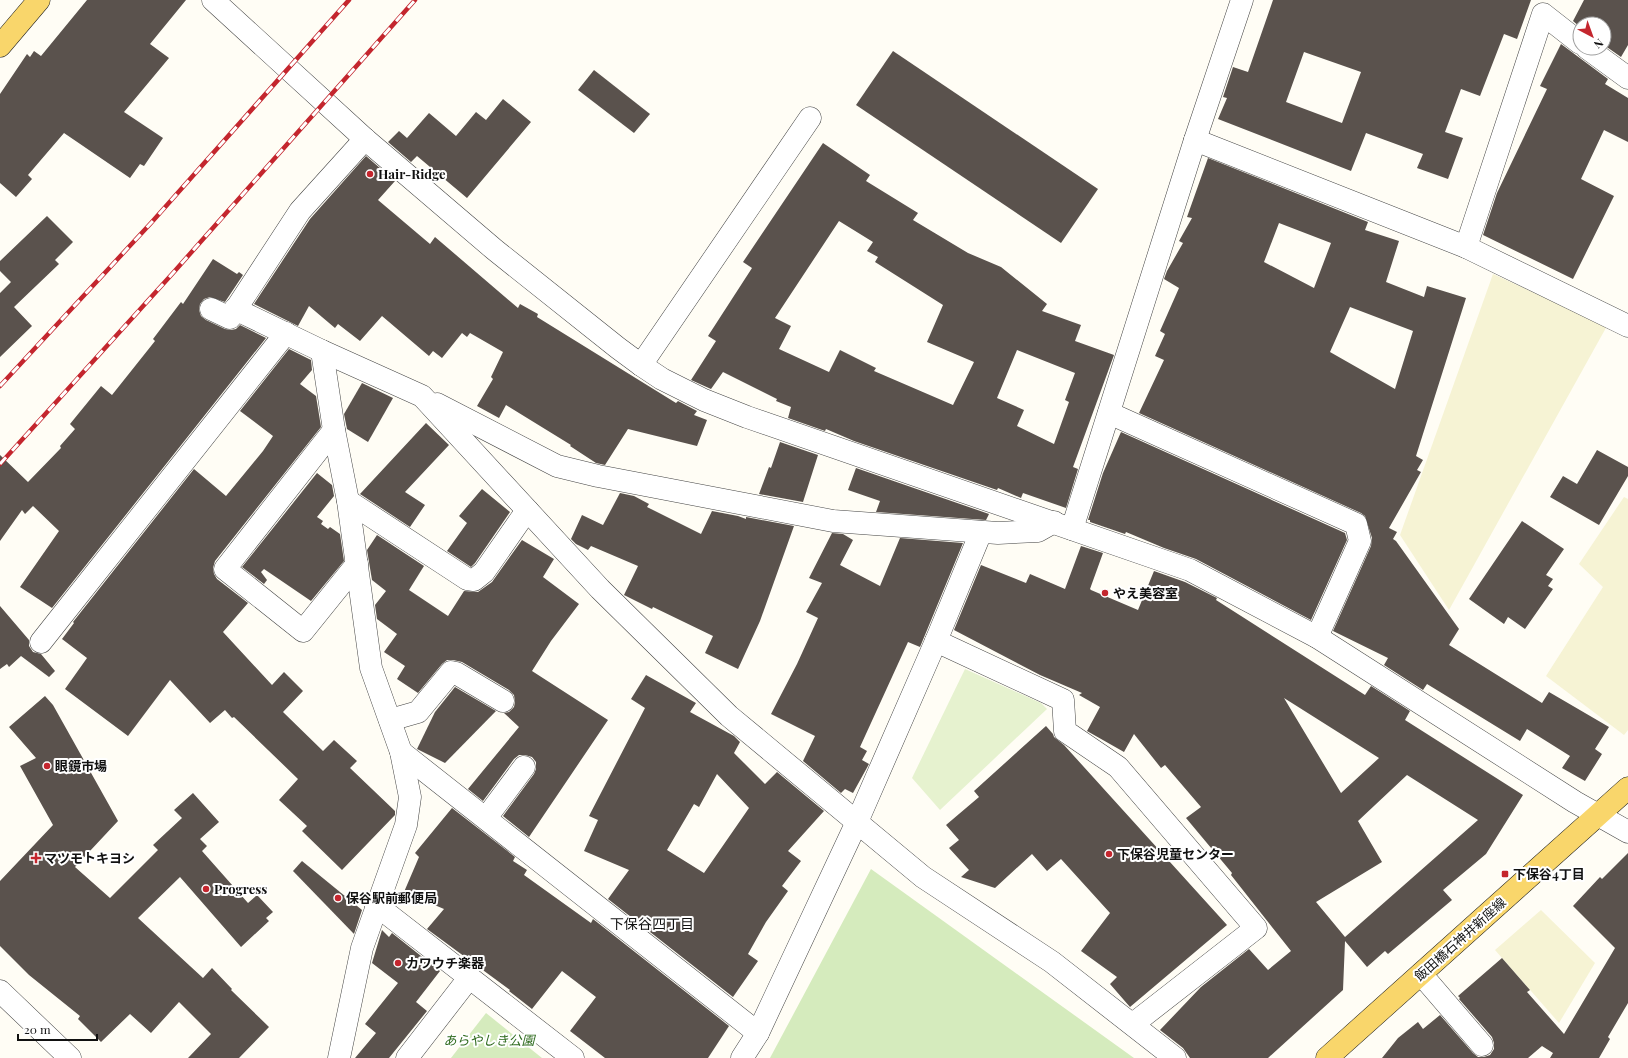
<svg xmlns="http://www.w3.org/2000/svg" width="1628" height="1058" font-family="'Playfair Display','Noto Sans JP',serif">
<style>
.farmland{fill:#f6f3d4}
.green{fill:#d5ebbd}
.pitch{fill:#e6f2cf}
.building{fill:#5a524d;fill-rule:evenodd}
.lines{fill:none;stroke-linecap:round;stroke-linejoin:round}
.minor-casing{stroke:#444;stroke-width:23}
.major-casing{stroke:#222;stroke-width:23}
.minor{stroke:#fff;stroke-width:22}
.major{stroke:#f9d66b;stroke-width:22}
.rail-casing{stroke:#c4262e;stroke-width:4.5}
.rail{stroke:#fff;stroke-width:3;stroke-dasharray:9;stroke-linecap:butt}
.poi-dot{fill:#c4262e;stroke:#fff;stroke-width:1.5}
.labels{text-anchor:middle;stroke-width:4;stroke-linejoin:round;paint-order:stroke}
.poi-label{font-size:13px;font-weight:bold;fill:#111;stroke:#fff;text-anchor:start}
.street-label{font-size:13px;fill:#111;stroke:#fff}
.park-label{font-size:13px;font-style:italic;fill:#2f6b1f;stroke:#fff}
.neighbourhood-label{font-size:14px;fill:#111;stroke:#fff}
</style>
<rect width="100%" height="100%" fill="#fffdf5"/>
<g class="farmland">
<polygon points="1493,274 1607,326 1449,610 1400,535"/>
<polygon points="1624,497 1628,499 1628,730 1624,735 1546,676 1603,587 1579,564"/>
<polygon points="1541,910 1595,963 1559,1023 1495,950"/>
</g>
<g class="green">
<polygon points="871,869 1134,1058 770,1058"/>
<polygon points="486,1013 542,1058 451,1058"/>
</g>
<polygon class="pitch" points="965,669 1041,703 1047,709 940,810 912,778"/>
<g class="building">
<polygon points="87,0 186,0 150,44 169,58 124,112 163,138 144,166 140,164 130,178 64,133 28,175 32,179 16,197 0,183 0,94 27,54 30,57 34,51 41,56"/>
<path d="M 1273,0 L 1531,0 L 1517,39 L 1504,34 L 1480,96 L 1461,89 L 1445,132 L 1463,138 L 1448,179 L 1417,168 L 1423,154 L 1366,133 L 1351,171 L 1218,119 L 1227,98 L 1223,97 L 1233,67 L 1248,72 ZM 1304,52 L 1361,72 L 1342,123 L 1286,102 Z"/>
<polygon points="1584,0 1628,0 1628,45 1621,57 1604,45 1604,24 1580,24 1580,27 1573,21"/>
<polygon points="1561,44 1608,79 1605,84 1628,98 1628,142 1604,130 1581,179 1614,196 1573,279 1483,235 1497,193 1547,89 1540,86"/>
<polygon points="893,51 1098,189 1061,243 856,105"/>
<polygon points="594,70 650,114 634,133 578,90"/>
<polygon points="503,99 531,122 467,198 417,156 411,162 388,142 399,131 407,138 429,113 456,136 476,112 486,120"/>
<path d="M 823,143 L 870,175 L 866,181 L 918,213 L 913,220 L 968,253 L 1001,267 L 1047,304 L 1042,311 L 1081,325 L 1075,341 L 1114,355 L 1073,467 L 1078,469 L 1066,508 L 1023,493 L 1021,498 L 998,488 L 997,490 L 854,441 L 826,429 L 825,431 L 788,418 L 791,407 L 776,401 L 777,399 L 723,372 L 711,389 L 691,380 L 716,341 L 708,336 L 752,268 L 743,262 ZM 839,221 L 873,242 L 867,251 L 878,257 L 875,262 L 943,305 L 927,342 L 974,362 L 953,405 L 874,371 L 876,368 L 840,350 L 829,372 L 779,349 L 791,326 L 775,318 ZM 1017,350 L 1075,373 L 1065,400 L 1069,402 L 1054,444 L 1017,426 L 1024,410 L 997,398 Z"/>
<polygon points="366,156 395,181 378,200 430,244 435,237 518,308 520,304 538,314 537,317 676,403 678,401 697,411 694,415 707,420 697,446 628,429 605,465 596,463 570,446 571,445 506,405 499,418 477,406 493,379 491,377 503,352 470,333 467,337 462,333 442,358 433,351 429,356 382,316 360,341 338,324 335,328 309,306 298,326 254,304 310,219"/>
<path d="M 1208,158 L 1368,222 L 1365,230 L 1399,241 L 1386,282 L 1424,297 L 1427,286 L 1466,298 L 1416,456 L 1423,460 L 1417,470 L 1421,472 L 1389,528 L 1397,532 L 1393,539 L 1396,541 L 1459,629 L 1449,645 L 1542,703 L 1549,692 L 1609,727 L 1595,749 L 1602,754 L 1585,781 L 1562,768 L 1570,756 L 1527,729 L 1520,741 L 1427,684 L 1423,690 L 1384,665 L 1388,658 L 1333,631 L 1371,546 L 1372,538 L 1365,516 L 1361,513 L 1139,413 L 1164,360 L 1155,356 L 1165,334 L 1160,331 L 1179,288 L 1164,279 L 1167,271 L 1183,243 L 1179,241 L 1192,218 L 1187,217 ZM 1279,223 L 1331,243 L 1314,288 L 1264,262 ZM 1350,307 L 1413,331 L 1395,389 L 1330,352 Z"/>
<polygon points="47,216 73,242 55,260 59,264 14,307 32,326 0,357 0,293 11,282 0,271 0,261"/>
<polygon points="213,259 237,274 239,272 243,275 225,302 210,297 204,299 200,304 199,310 201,316 206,320 225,329 231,330 236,329 240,325 266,338 52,608 20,587 59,531 33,506 25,514 22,510 0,541 0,455 28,482 61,448 60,446 75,429 70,424 101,386 112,395 155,341 153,339 181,302 183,304"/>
<polygon points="289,349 311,360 312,370 300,384 316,396 321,427 215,561 213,568 214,574 217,579 248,603 223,632 272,685 284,672 303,691 283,712 323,751 334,740 357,761 350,768 395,811 395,815 342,870 302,831 307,826 279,800 298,779 234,717 232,718 225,710 210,723 170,680 128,736 65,689 87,658 62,639 74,623 73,622 194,469 226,496 263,451 273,436 240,411"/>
<polygon points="362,383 393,398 368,442 347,429 344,414"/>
<polygon points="426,423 449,445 405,492 425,505 410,527 360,494"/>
<polygon points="1121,432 1345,533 1347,540 1311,620 1196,559 1164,548 1126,532 1125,534 1090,522 1090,520 1088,520 1103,473"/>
<polygon points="780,442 818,455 803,502 759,494 769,467 771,468"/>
<polygon points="1597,450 1628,467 1628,476 1599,525 1550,497 1563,476 1577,484"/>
<polygon points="856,468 989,514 986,520 876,512 880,501 848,490"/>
<polygon points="317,473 332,485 334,496 317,517 323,521 321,524 328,529 330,527 340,534 344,561 311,601 264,569 261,572 267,580 264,584 242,567"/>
<polygon points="482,489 510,512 475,563 471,567 447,551 467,523 459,516"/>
<polygon points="620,493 634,496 649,504 647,507 701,534 712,511 738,516 746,519 746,517 794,526 760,621 738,669 705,653 713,636 653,607 652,609 624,595 638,566 591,546 588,550 576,544 571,539 582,515 603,525"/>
<polygon points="1522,521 1564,549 1546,575 1553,579 1548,586 1553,589 1525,629 1508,617 1504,624 1469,599"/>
<polygon points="832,533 843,534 853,540 840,565 880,586 900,538 963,543 920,647 908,642 860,747 867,751 862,760 869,764 853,793 845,789 841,793 803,761 815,736 771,714 797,664 818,618 806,612 822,583 809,578"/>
<polygon points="377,535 424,566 409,590 448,616 464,591 478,592 492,582 522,540 554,559 543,577 579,604 551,641 532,671 608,720 529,837 503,816 534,774 536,769 536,762 532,757 525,755 519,755 514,759 483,801 468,789 519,727 504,713 509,712 514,707 515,702 514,695 509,690 462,662 453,660 447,660 442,664 418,693 397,679 405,666 384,652 397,634 377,619 375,605 386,591 372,580 367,550"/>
<path d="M 1081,546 L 1103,553 L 1090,589 L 1091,590 L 1138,610 L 1154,571 L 1185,582 L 1217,598 L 1216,600 L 1365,695 L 1371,686 L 1410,711 L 1405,720 L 1523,795 L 1486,854 L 1443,890 L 1452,900 L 1388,954 L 1385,951 L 1367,967 L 1345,941 L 1343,990 L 1268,1058 L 1190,1058 L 1183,1048 L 1160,1030 L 1201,987 L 1249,949 L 1268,970 L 1291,951 L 1231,875 L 1232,873 L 1186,818 L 1201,807 L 1165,765 L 1161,768 L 1134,734 L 1124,752 L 1087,731 L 1100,707 L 1079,695 L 1082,693 L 1040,675 L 954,630 L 981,565 L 1026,583 L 1030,574 L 1065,589 ZM 1284,698 L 1379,758 L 1341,793 ZM 1407,775 L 1478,820 L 1345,937 L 1316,902 L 1382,862 L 1358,821 Z"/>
<polygon points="0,606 29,640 29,646 33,652 41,654 55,671 49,677 21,656 9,667 7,664 0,669"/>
<path d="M 646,675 L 696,703 L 690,712 L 734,736 L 740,742 L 734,753 L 765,784 L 777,772 L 824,811 L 788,851 L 801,861 L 782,886 L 788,891 L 766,922 L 748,954 L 758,961 L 733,997 L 608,899 L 629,870 L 584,851 L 598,820 L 589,816 L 645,708 L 631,699 ZM 717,774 L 749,808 L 704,873 L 667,850 L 694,804 L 699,807 Z"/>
<polygon points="455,687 496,711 445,763 417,749 435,712"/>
<polygon points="45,696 53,705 118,821 75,867 110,898 158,850 153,845 182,818 174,810 193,793 219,822 200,839 207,846 202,851 248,903 257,895 273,912 266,918 269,921 241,947 180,877 138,918 203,978 212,968 232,989 231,990 269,1027 239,1058 188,1058 211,1034 179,1002 151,1033 130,1014 101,1042 78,1019 80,1016 29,975 0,946 0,881 53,825 20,766 36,758 9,727"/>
<polygon points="1046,726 1053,734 1054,737 1064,745 1227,925 1130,1007 1110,984 1117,977 1081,951 1110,913 1061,859 1047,871 1032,854 995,888 961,877 969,870 949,848 959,840 946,825 979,797 974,791"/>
<polygon points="452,808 515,857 513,861 527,870 524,875 591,923 593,919 729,1026 708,1058 605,1058 570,1031 596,997 562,971 532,1009 509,991 510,990 427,929 444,909 404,892 419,857 415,853"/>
<polygon points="1628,853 1628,1003 1608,1037 1610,1039 1599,1058 1550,1058 1553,1053 1542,1046 1528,1058 1382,1058 1398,1038 1418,1022 1423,1029 1440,1015 1473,1053 1478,1057 1484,1057 1490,1055 1494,1049 1494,1043 1492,1037 1459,999 1460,998 1458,996 1502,958 1530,990 1527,992 1564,1034 1615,948 1573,906 1600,877 1602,879"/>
<polygon points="302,861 362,910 354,934 293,871"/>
<polygon points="382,930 389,937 392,933 440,971 416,1002 427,1011 389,1058 355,1058 376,1033 365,1024 398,983 372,963"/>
</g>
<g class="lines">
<defs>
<g id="minor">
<polyline points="213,0 365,139 495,250 618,348 641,365 662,379 704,400 747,417 1190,570 1317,637 1575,802 1628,832"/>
<polyline points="1587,48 1628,78"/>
<polyline points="1195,140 1466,247 1628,326"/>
<polyline points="1466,247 1543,14 1580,43"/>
<polyline points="211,309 230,318 300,211 365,139"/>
<polyline points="235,309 322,351 422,396 600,589 729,716 923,877 1052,962 1175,1058"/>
<polyline points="322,351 334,430 348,501 371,668 401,752 410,797 406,825 362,948 339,1058"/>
<polyline points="641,365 810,118"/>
<polyline points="437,404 557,466 598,476 833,521 998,533 1038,531 1054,522"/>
<polyline points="1109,413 1356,524 1360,541 1317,637"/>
<polyline points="334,430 225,569 303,631 357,564"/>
<polyline points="348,501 467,579 474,580 484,572 523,516 528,511"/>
<polyline points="1072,529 1195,140 1242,0"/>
<polyline points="936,641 1063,700 1065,731 1118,767 1256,928 1133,1024"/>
<polyline points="41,642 286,333"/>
<polyline points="390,720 418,712 451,672 456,673 503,701"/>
<polyline points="401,752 758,1033"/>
<polyline points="486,818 524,767"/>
<polyline points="376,905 573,1058"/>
<polyline points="1421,974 1482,1045"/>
<polyline points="0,991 70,1058"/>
<polyline points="407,1058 469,978"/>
<polyline points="742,1058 758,1033 857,822 936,641 981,532"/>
</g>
<g id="major">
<polyline points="0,46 39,0"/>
<polyline points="1327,1058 1628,788"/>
</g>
</defs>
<use href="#minor" class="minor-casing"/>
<use href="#major" class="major-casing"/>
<use href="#minor" class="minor"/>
<use href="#major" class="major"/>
<defs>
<g id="rail">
<polyline points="0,386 151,223 349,0"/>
<polyline points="0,464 173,273 415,0"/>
</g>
</defs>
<use href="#rail" class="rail-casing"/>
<use href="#rail" class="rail"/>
</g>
<g class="poi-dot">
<circle cx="370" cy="174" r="4"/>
<circle cx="1105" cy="593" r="4"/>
<circle cx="47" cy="766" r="4"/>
<circle cx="1109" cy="854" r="4"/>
<path d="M34 852h4v4h4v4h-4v4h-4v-4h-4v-4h4z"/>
<rect x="1501" y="870" width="8" height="8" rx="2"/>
<circle cx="206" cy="889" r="4"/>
<circle cx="338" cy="898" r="4"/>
<circle cx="398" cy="963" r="4"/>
</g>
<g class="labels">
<g class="poi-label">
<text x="378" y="179">Hair-Ridge</text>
<text x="1113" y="598">やえ美容室</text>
<text x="55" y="771">眼鏡市場</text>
<text x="1117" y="859">下保谷児童センター</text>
<text x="44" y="863">マツモトキヨシ</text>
<text x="1513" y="879">下保谷4丁目</text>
<text x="214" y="894">Progress</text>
<text x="346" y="903">保谷駅前郵便局</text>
<text x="406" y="968">カワウチ楽器</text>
</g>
<g class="street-label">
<text transform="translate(1460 939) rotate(-42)" y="5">飯田橋石神井新座線</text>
</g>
<g class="park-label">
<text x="489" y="1045">あらやしき公園</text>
</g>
<g class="neighbourhood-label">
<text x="652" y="929">下保谷四丁目</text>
</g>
</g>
<g transform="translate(1592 36) rotate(139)"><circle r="19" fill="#ffffff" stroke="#a0a0a0"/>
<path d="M0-3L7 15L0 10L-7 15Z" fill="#c4262e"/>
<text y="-6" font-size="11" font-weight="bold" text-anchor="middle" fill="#111111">N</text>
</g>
<path d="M18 1034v6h79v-6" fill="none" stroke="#111111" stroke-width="2"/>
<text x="24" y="1034" font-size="12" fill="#111111" stroke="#ffffff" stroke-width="3" paint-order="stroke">20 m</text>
</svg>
